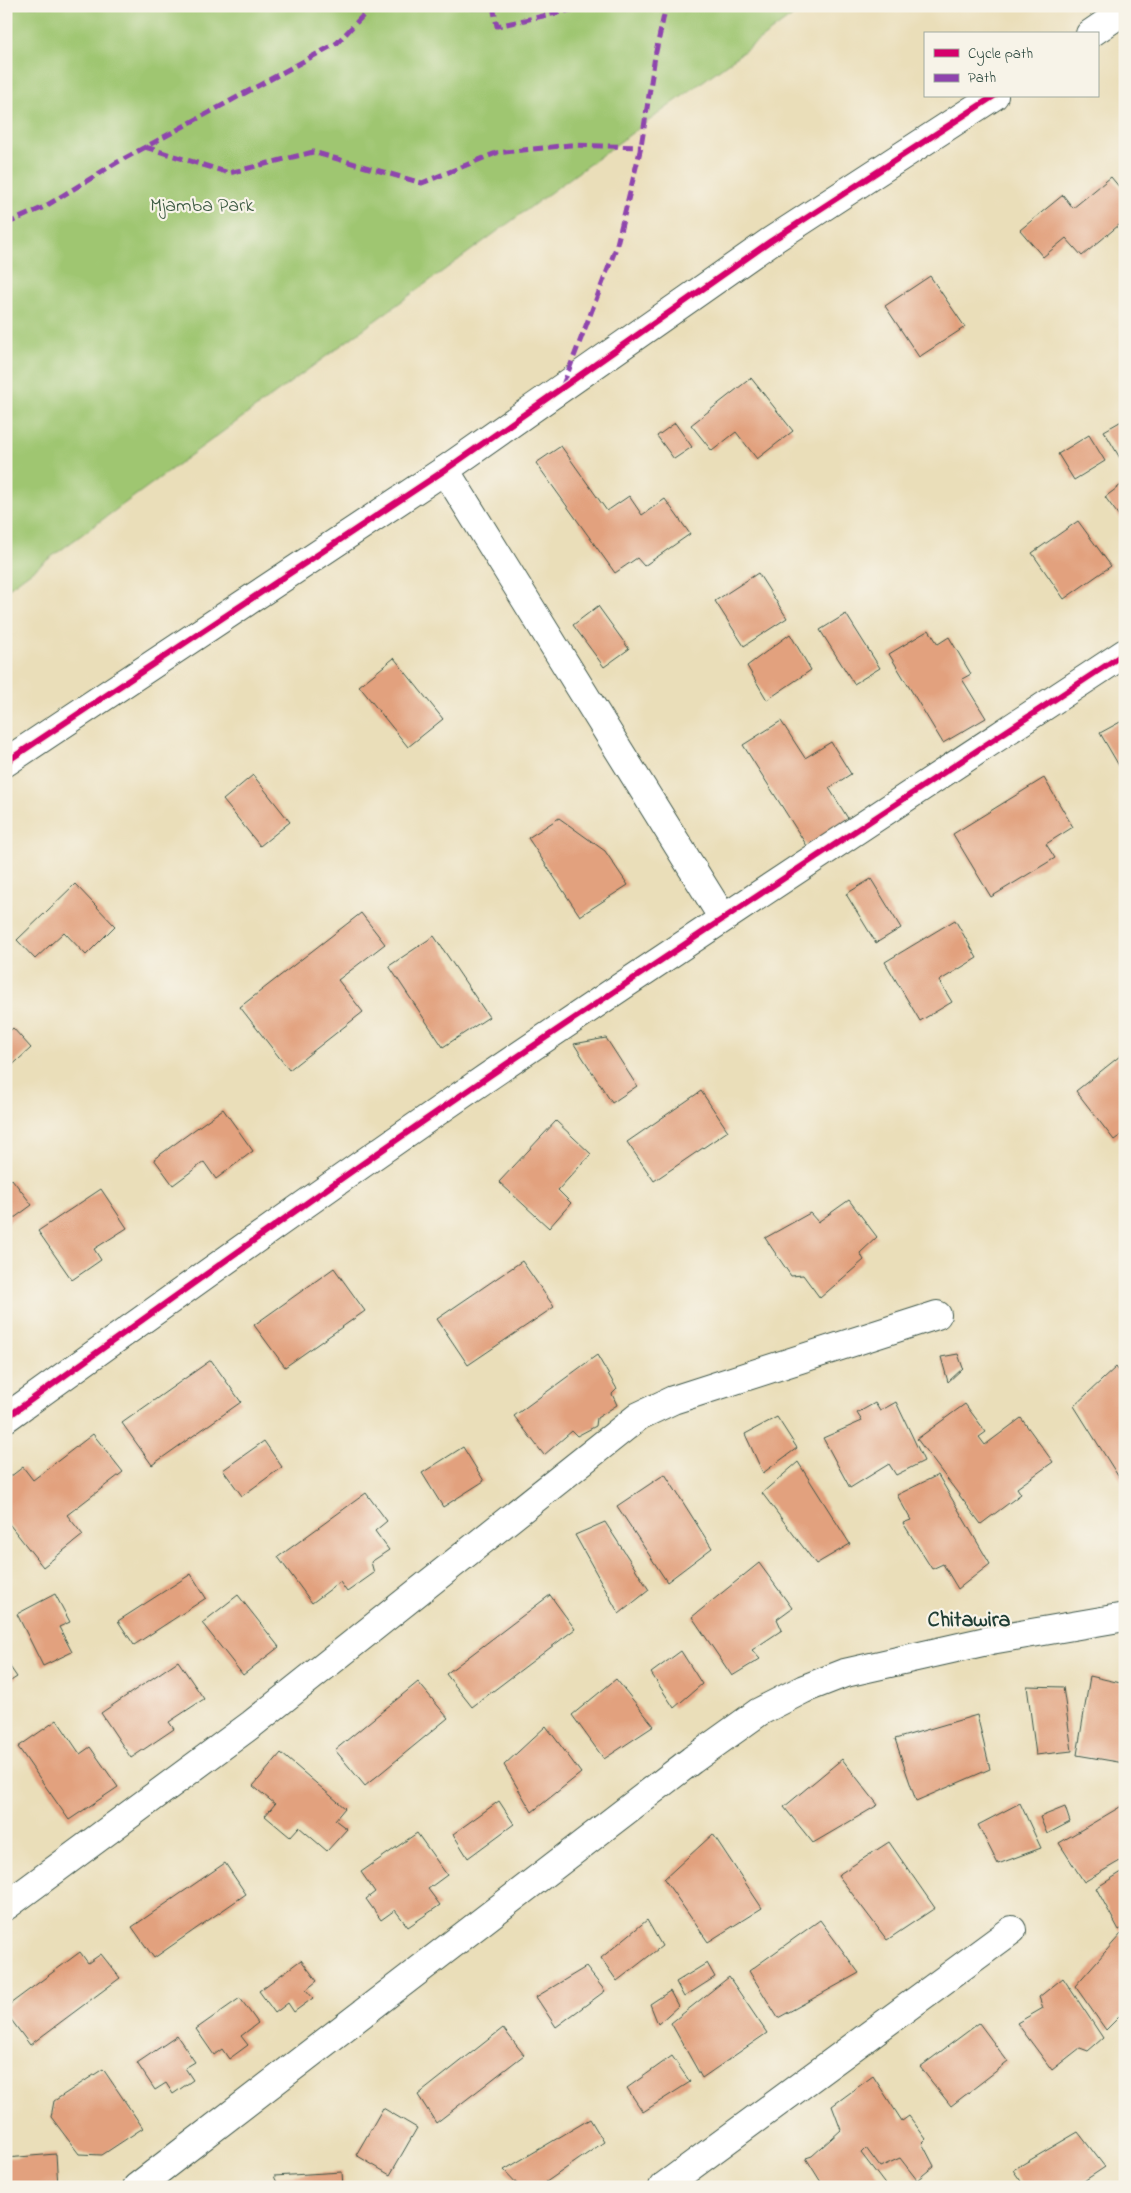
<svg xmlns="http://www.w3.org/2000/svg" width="1131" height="2193" font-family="'Indie Flower',sans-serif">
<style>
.green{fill:#9fc671;stroke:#5f8252}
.building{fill:#e2a17e}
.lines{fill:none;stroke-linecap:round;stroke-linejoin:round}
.street-casing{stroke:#3d5548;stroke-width:30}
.street{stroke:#fff;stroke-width:28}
.quiet{stroke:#8e44ad;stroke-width:5;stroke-dasharray:10 5;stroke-linecap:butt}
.cycleway-casing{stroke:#f7f3e8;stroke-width:9}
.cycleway{stroke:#d6006c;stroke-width:6}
.labels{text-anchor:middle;stroke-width:4.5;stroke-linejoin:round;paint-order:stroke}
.park-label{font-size:20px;fill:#395840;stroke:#f7f3e8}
.quarter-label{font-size:22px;font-weight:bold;fill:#1f3d34;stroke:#f7f3e8}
</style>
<rect width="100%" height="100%" fill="#f7f3e8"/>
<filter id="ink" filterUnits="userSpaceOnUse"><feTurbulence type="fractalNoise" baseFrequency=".02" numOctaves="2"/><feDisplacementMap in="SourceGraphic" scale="10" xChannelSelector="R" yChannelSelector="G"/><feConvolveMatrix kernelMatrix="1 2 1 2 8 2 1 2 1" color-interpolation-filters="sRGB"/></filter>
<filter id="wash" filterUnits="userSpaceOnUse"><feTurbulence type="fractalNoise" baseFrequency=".0096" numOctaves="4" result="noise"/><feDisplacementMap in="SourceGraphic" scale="20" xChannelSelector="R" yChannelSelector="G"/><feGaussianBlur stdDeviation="1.12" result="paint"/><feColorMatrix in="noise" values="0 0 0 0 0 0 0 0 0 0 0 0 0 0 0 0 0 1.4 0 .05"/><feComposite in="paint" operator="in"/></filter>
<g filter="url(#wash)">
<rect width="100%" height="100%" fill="#eadeb9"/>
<polygon class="green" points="6,6 806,6 6,590"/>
<g id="blocks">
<g class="building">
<polygon points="1111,177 1125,194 1125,220 1082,256 1066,238 1043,257 1020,230 1063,195 1073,208"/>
<polygon points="930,276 965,327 919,357 885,306"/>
<polygon points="751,378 793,431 757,459 736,432 712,451 691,425"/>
<polygon points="1125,419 1125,456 1120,458 1104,431"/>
<polygon points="675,423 692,447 674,459 657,436"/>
<polygon points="1089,435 1105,461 1074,480 1058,454"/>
<polygon points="561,446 607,511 629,496 642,515 665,499 690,534 644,566 637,558 615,573 536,463"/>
<polygon points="1125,482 1125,524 1105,497"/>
<polygon points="1078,521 1111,566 1064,599 1032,553"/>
<polygon points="758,573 787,618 744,646 715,601"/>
<polygon points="598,606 629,649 604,667 573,625"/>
<polygon points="846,614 880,668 854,684 820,630"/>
<polygon points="929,630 938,644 949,637 971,674 962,679 986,718 943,743 889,654"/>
<polygon points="790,634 811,670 767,700 747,666"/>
<polygon points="394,658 443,719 408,747 359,686"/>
<polygon points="781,721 805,758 831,742 851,774 829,788 849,820 807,846 743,745"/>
<polygon points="1122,721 1125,725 1125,776 1100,733"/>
<polygon points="253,775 290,822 260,846 223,800"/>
<polygon points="1044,778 1073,827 1046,844 1055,858 991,897 953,834"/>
<polygon points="559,818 605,851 628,885 580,916 528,838"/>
<polygon points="871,879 901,928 876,943 846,894"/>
<polygon points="75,884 115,926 86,955 64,932 35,959 17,940"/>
<polygon points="361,913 385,944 338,980 363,1012 289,1070 240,1007"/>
<polygon points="955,920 977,958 939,981 952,1002 920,1021 885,962"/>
<polygon points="434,936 489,1017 443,1047 389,966"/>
<polygon points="13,1028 31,1048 6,1071 6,1034"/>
<polygon points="606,1038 637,1086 612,1103 574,1044"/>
<polygon points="1125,1052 1125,1132 1114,1140 1076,1091"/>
<polygon points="701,1091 728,1131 654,1181 627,1142"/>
<polygon points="223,1109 253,1151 216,1179 204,1162 173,1185 154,1159"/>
<polygon points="556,1121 591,1154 558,1190 571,1203 549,1228 499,1182"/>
<polygon points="12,1179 32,1205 6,1224 6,1184"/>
<polygon points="101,1189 127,1228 94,1249 101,1260 72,1280 38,1231"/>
<polygon points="849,1200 877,1237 860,1253 864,1260 820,1298 803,1275 791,1276 765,1238 810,1213 818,1222"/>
<polygon points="522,1261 554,1307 468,1365 437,1319"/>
<polygon points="334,1268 365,1311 285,1367 254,1325"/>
<polygon points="958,1354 963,1368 948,1382 941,1357"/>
<polygon points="597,1355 617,1389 612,1394 617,1405 597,1418 596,1426 577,1436 572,1431 544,1455 514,1416"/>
<polygon points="211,1360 241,1402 152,1465 122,1423"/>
<polygon points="1116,1367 1125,1379 1125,1487 1074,1406"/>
<polygon points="896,1402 924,1461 896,1475 889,1464 850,1488 823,1438 862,1421 857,1413 875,1403 880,1411"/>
<polygon points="965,1404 986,1432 979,1437 985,1445 1021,1418 1053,1462 1017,1488 1021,1494 981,1524 917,1439"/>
<polygon points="777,1417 797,1448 763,1473 745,1434"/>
<polygon points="93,1434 123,1472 67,1515 83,1535 43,1567 6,1520 6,1480 23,1467 33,1480"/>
<polygon points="264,1441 282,1467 242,1496 223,1470"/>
<polygon points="463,1447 484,1481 443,1507 422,1473"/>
<polygon points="798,1462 850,1544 816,1564 762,1493"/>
<polygon points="665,1474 712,1548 667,1582 617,1506"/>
<polygon points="938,1475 990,1564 958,1589 943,1564 932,1569 903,1523 911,1520 897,1495"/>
<polygon points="366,1493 387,1521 375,1531 389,1550 371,1562 374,1573 347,1592 340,1582 312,1603 278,1557"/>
<polygon points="605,1522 649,1590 619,1614 575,1535"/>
<polygon points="759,1563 792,1608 777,1619 782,1630 752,1650 760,1659 732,1676 692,1617"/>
<polygon points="191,1574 206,1598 134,1645 118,1621"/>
<polygon points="55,1594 70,1622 59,1627 72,1652 43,1666 17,1614"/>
<polygon points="238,1595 279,1647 243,1675 202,1623"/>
<polygon points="550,1595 575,1629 472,1707 446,1674"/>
<polygon points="681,1651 702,1684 674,1708 651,1673"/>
<polygon points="6,1661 17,1677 6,1684"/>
<polygon points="178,1661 204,1699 169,1722 174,1729 131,1758 101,1713"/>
<polygon points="1090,1676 1125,1684 1124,1763 1077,1755"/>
<polygon points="616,1679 654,1726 604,1759 572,1715"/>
<polygon points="418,1682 448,1718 365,1786 335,1750"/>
<polygon points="1027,1686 1063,1687 1072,1751 1036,1755"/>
<polygon points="977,1715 990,1769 916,1801 895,1739"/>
<polygon points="57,1720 80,1754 90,1747 118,1787 69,1820 18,1747"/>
<polygon points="546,1726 581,1773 532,1812 504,1765"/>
<polygon points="281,1753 345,1808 335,1820 347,1829 327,1851 299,1827 290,1837 265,1816 275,1804 253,1786"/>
<polygon points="842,1759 878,1805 813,1843 784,1807"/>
<polygon points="499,1801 514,1824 468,1858 453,1834"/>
<polygon points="1020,1803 1041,1848 998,1864 978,1825"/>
<polygon points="1125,1804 1125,1858 1084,1882 1059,1843"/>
<polygon points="1065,1807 1070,1822 1047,1834 1040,1817"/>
<polygon points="417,1833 447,1875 428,1889 440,1905 408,1927 395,1910 381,1920 366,1899 375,1892 361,1872"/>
<polygon points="713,1834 762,1908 708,1942 664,1879"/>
<polygon points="889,1842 935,1908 887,1940 838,1875"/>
<polygon points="225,1863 246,1894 154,1958 132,1927"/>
<polygon points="1125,1870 1125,1927 1119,1930 1096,1888"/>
<polygon points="647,1920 662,1946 617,1981 601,1958"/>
<polygon points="820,1920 859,1973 778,2018 749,1971"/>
<polygon points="1121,1934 1125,1939 1125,2011 1106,2030 1075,1986"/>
<polygon points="80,1952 88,1963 101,1954 120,1978 30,2045 6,2013 6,2007"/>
<polygon points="301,1960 317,1981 306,1990 313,1998 294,2012 288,2003 275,2013 259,1991"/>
<polygon points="707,1963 715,1977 684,1997 676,1982"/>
<polygon points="586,1967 605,1991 556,2027 536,1997"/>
<polygon points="729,1977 767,2033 702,2078 671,2023"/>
<polygon points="1063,1978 1103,2038 1088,2051 1080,2048 1052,2070 1017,2023 1043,2008 1039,1997"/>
<polygon points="670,1991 678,2006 658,2024 650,2004"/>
<polygon points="240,1998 258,2023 241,2036 248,2045 229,2059 222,2049 214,2055 196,2029"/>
<polygon points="979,2023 1008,2062 951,2106 920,2067"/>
<polygon points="503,2028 524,2055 436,2123 418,2095"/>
<polygon points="177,2036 195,2062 185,2068 193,2080 173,2094 166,2083 155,2090 137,2063"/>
<polygon points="672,2056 690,2082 643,2112 627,2088"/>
<polygon points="103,2069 143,2128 102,2155 79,2154 51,2117 54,2101"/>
<polygon points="873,2076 902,2121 909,2116 926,2139 922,2143 934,2166 917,2180 900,2158 880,2167 866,2148 861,2153 887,2187 824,2187 806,2158 812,2156 841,2130 832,2106"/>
<polygon points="383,2108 417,2128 390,2175 356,2155"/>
<polygon points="590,2119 604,2142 539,2187 520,2187 504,2170"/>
<polygon points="1078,2132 1105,2167 1075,2187 1025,2187 1013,2170"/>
<polygon points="56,2154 58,2187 6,2187 6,2158"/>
<polygon points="342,2172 343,2187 279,2187 274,2176"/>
</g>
</g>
</g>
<g filter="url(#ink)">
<use href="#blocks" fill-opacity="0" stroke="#3d5548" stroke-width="1"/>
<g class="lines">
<defs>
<g id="street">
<polyline points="1090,34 1125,10"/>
<polyline points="445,470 723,918"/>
<polyline points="6,762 445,470 771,241 994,96"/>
<path d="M 6,1418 C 161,1306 316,1195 473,1087 C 688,940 907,797 1125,653"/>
<polyline points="6,1906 252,1724 639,1416 673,1400 937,1315"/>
<polyline points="137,2187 692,1760 759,1712 804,1689 845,1673 991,1640 1125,1617"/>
<polyline points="663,2187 1012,1930"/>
</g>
</defs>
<use href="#street" class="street-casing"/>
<use href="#street" class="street"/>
<g class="quiet">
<polyline points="493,6 497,26 589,6"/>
<polyline points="145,147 229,173 313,152 422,183 496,153 570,145 641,147"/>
<polyline points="6,224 44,207 116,163 337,43 372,6"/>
<polyline points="563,385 616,248 641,147 655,56 666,6"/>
</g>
<defs>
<g id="cycleway">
<polyline points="6,762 445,470 771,241 994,96"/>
<path d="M 6,1418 C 161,1306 316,1195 473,1087 C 688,940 907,797 1125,653"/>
</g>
</defs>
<use href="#cycleway" class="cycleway-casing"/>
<use href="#cycleway" class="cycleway"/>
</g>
</g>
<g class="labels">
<g class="park-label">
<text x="202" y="211">Mjamba Park</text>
</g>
<g class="quarter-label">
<text x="969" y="1626">Chitawira</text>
</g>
</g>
<rect width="1131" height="2193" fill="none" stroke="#f7f3e8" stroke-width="25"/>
<rect x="924" y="32" width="175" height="65" fill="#f7f3e8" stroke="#a1aaa0"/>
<rect x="934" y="49" width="25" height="8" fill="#d6006c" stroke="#a1aaa0"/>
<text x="968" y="58" font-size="15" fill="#1f3d34">Cycle path</text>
<rect x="934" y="74" width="25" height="8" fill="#8e44ad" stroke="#a1aaa0"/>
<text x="968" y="82" font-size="15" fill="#1f3d34">Path</text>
</svg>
